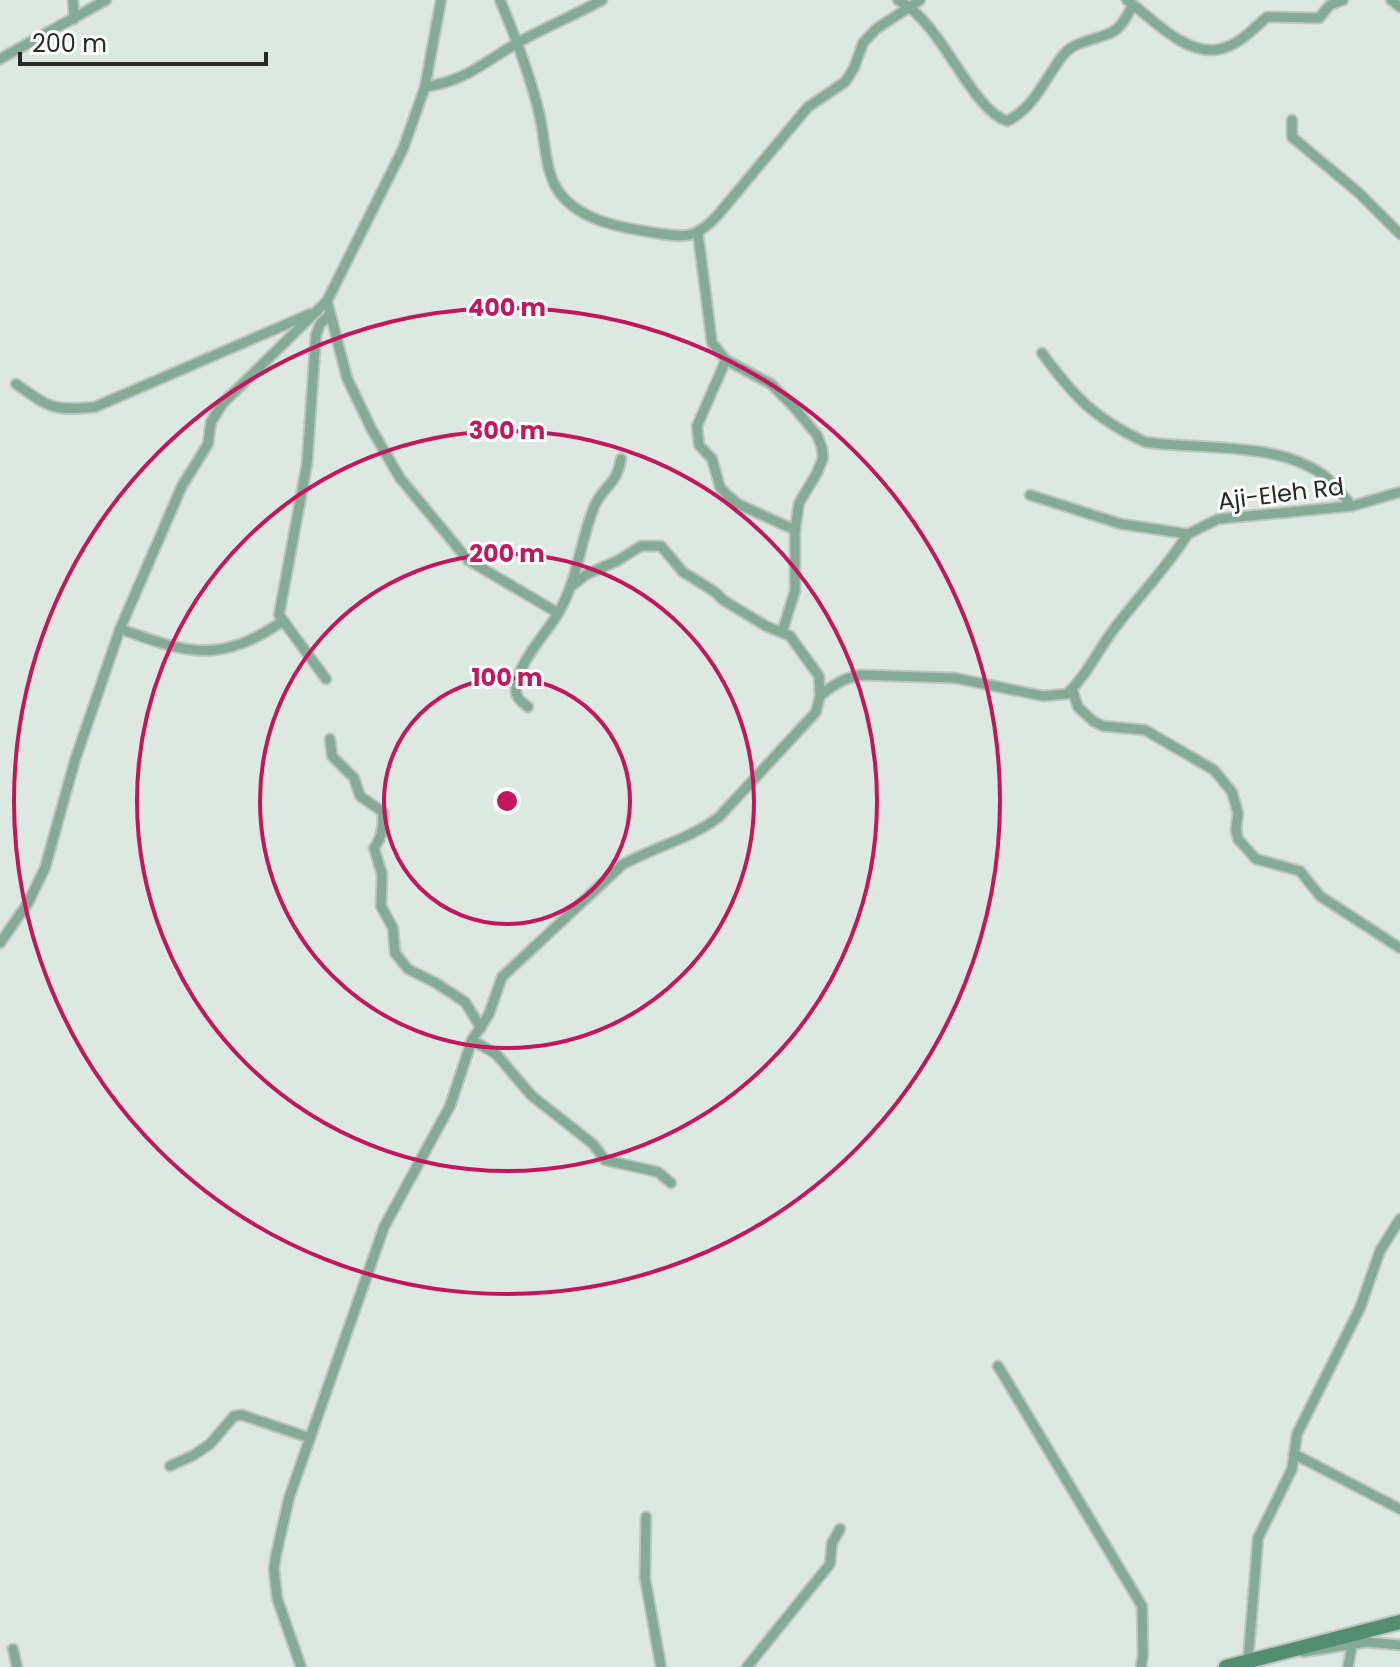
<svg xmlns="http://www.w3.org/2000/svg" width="1400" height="1667" font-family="Poppins,sans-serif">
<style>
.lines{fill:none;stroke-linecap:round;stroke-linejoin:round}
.street-casing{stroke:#bdc6c1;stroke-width:13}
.secondary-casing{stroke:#bdc6c1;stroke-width:18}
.street{stroke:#85ab98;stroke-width:9}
.secondary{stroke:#538e72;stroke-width:14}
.ring{fill:none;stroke:#c2185b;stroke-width:4}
.labels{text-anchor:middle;stroke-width:6;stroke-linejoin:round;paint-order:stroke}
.street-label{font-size:24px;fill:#252926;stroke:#fff}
.centre{fill:#c2185b;stroke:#fff;stroke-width:4}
.ring-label{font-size:24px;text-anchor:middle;font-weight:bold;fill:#c2185b;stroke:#fff;stroke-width:6;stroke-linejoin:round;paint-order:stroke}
</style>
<rect width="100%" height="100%" fill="#dee8e3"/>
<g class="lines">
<defs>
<g id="street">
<polyline points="73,0 74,19"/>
<path d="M 500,0 C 516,38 531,77 540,117 C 545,139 545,170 557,189 C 577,220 618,227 650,232 C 682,237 694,241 717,216 L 808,107 L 845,82 L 854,68 L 863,43 L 876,29 L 920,0"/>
<path d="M 898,0 C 943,23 970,109 1007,121 C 1035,108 1046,76 1064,54 C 1079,37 1108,40 1120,26 C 1125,20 1129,12 1133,5"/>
<path d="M 1127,0 C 1152,18 1186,57 1220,49 C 1239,45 1253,29 1267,17 L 1319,18 L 1330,5 L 1343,0"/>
<polyline points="1391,0 1400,7"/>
<polyline points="0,59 106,0"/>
<path d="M 425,87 C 466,81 484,62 519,42 C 546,27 575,15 602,0"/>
<polyline points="1292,120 1292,137 1359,193 1400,234"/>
<polyline points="698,234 712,343 726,360 771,384 793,406 817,435 822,448 823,458 817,473 799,503 795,530 795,591 782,632"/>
<polyline points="327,301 347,378 372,430 400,478 468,560 558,613"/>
<path d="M 1042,353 C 1074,397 1095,419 1145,442 C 1200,450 1274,441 1322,474 C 1333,482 1343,496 1352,506"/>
<polyline points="726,360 697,426 699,445 712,459 720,487 726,494 738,504 795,530"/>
<path d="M 16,384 C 50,408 52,411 95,407 L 310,314"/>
<polyline points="1030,495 1121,524 1188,534 1218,519 1352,506 1400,492"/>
<path d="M 120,629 C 188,653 218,665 283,621"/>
<polyline points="326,679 279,615 307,464 316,335 320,324 330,314"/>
<polyline points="1072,689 1078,707 1093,721 1103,726 1145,730 1214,770 1232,792 1238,813 1236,829 1238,839 1256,859 1300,871 1320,896 1400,948"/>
<path d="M 820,696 C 833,685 843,678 861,675 L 955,678 L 1043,696 L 1067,694 C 1086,676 1096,654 1111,633 C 1136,599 1165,570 1188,534"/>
<path d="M 528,707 C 521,701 515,698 516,688 C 517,663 547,633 559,612 C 578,578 580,542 594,507 C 604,484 616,487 621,459"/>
<path d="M 330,739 L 332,756 L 354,778 L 360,796 L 383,812 C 383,826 383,836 374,848 L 382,874 L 381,906 L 393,928 L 395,953 L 408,969 L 436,983 L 465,1002 L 481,1028"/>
<polyline points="0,943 28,903 45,868 75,760 120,629 182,486 208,444 211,422 223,403 327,301 403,149 425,87 441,0"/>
<polyline points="472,1040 496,1054 532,1096 593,1144 605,1160 658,1172 671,1183"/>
<polyline points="998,1366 1142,1606 1143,1655 1141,1667"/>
<polyline points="1294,1454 1400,1509"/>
<polyline points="170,1466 194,1455 210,1444 234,1416 242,1415 310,1438"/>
<polyline points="646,1517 645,1578 661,1667"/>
<polyline points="13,1649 17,1667"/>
<polyline points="1303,1652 1366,1642 1400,1645"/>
<polyline points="1248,1661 1258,1538 1292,1469 1297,1434 1360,1308 1380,1251 1400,1219"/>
<path d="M 301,1667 L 277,1598 L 274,1569 L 276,1555 L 289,1498 L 384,1227 L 450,1106 L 472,1040 L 489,1014 L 502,977 L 622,865 C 654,847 690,839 719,817 L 816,712 L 820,696 L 819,676 L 790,636 L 766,626 L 723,600 L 715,592 L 683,572 L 661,546 L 641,546 L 617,561 L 587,574 L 573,585"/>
<polyline points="747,1667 830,1564 832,1543 840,1529"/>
<polyline points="1348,1667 1352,1645"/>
</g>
<polyline id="secondary" points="1226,1667 1400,1622"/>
</defs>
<use href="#street" class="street-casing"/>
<use href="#secondary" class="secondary-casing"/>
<use href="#street" class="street"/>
<use href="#secondary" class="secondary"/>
</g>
<g class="ring">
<circle cx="507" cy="801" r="123"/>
<circle cx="507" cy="801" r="247"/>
<circle cx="507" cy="801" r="370"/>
<circle cx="507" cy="801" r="493"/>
</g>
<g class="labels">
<g class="street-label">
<text transform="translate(1281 494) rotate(-7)" y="8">Aji-Eleh Rd</text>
</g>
</g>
<circle cx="507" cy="801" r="12" class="centre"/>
<g class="ring-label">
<text x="507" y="316">400 m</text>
<text x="507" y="439">300 m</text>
<text x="507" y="562">200 m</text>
<text x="507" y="686">100 m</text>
</g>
<path d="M20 52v12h246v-12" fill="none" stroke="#252926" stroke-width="4"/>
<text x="32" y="52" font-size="24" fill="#252926" stroke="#ffffff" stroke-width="6" paint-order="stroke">200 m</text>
</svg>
